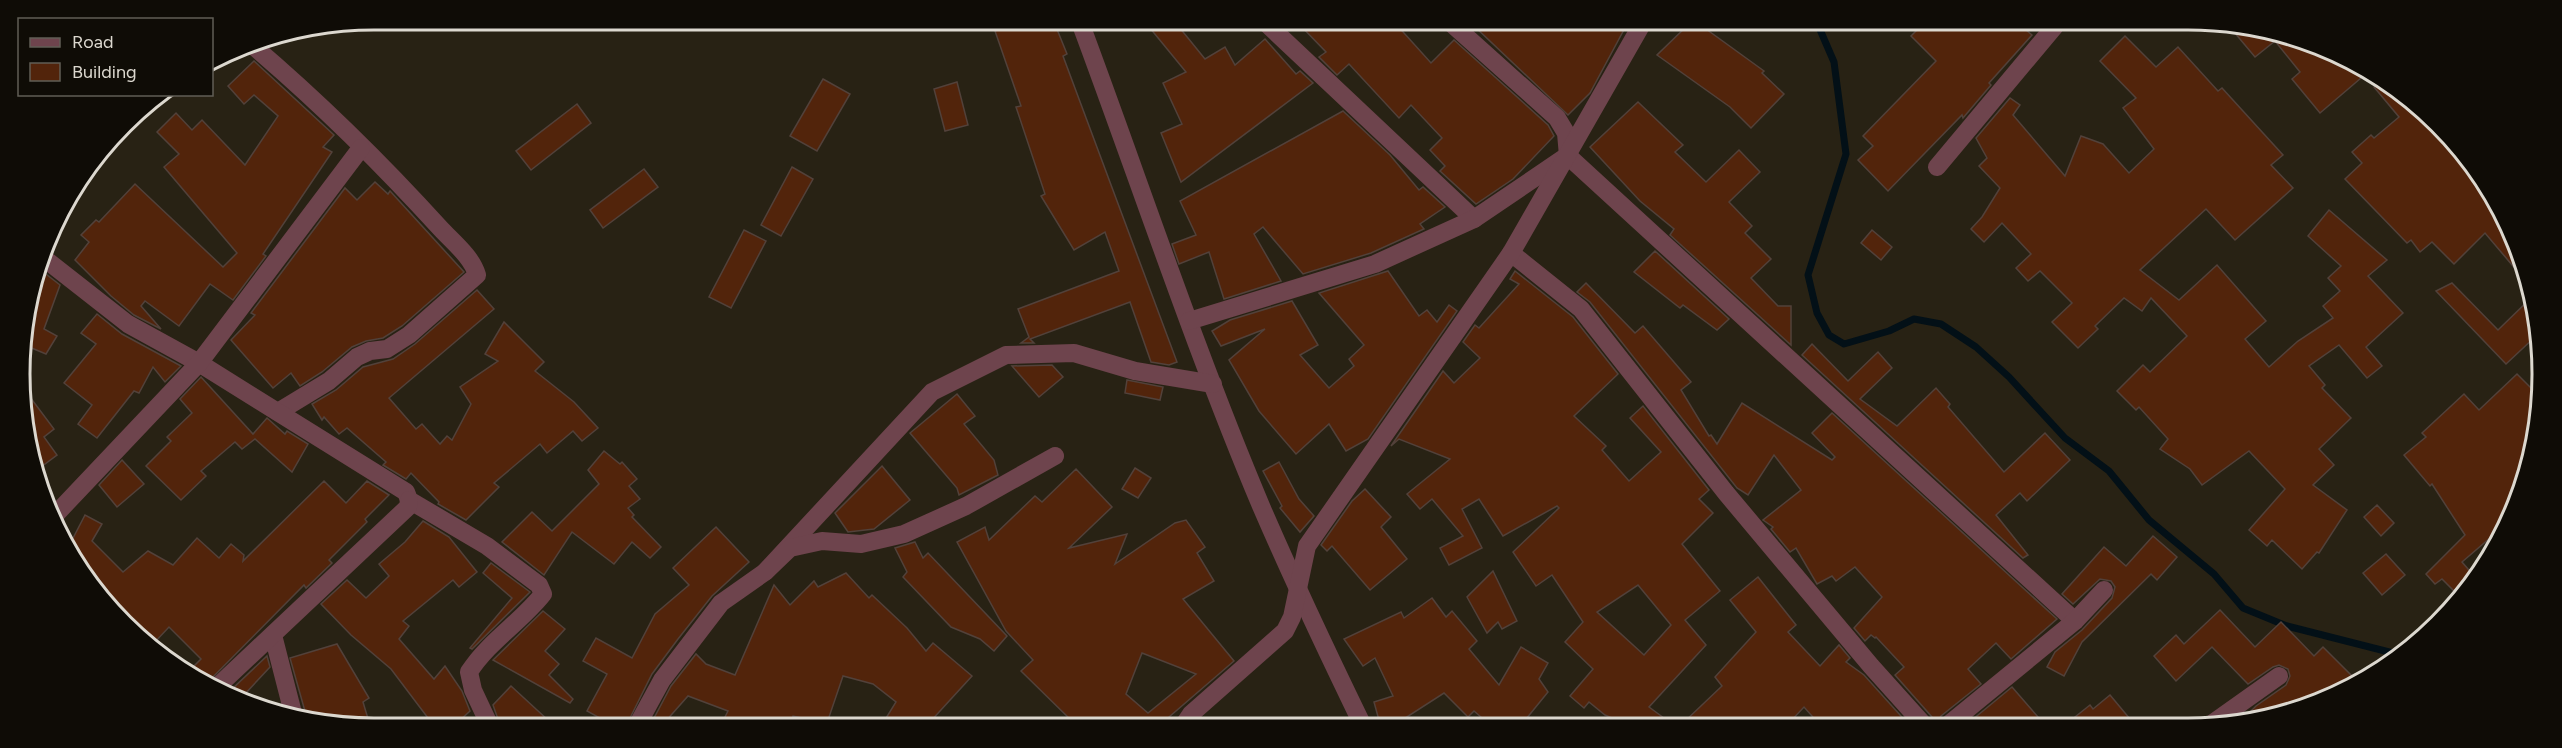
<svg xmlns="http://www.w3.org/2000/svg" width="2562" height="748" font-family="Figtree,sans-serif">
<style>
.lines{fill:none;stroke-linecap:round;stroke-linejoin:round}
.stream{stroke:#031017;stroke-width:7}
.building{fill:#52240b;stroke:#52413a;stroke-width:1.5;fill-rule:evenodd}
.minor{stroke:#6e444d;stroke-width:18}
.rim{fill:none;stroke:#dcd8cf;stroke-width:3}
</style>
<rect width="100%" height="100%" fill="#282214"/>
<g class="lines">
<polyline class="stream" points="1818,25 1834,62 1846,154 1808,275 1817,313 1829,335 1844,344 1889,331 1914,319 1941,324 1976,347 2009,377 2065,438 2109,471 2149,520 2214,574 2243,608 2287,626 2397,654"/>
</g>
<g class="building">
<polygon points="1020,22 1054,22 1067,54 1063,56 1177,362 1169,365 1151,362 1130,302 1030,339 1034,343 1021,343 1029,337 1018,309 1119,271 1105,232 1074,250 1041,196 1045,194 1016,107 1021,106 995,31"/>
<polygon points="1145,22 1175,22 1205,59 1225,47 1235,65 1265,39 1296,74 1300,71 1313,83 1181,182 1161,133 1182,124 1163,83 1186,72"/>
<polygon points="1298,23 1395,23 1431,63 1454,40 1548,125 1554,136 1513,179 1476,204 1440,171 1445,166 1430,150 1442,138 1411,105 1399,118 1349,64 1337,75 1319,57 1326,52"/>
<polygon points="1471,23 1490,24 1627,24 1590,93 1568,115"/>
<polygon points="1689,24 1699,24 1764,71 1762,73 1784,94 1751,128 1730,107 1657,55"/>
<polygon points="1922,25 2020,25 2032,35 1989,83 1991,85 1963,118 1962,115 1888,191 1858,160 1873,146 1863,136 1936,61 1911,36"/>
<polygon points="2229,26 2257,26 2368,72 2320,113 2292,79 2300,72 2275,41 2255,57"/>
<polygon points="2125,36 2156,67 2178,47 2218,91 2222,88 2283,155 2271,165 2293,188 2235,240 2206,209 2140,270 2179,300 2217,265 2266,321 2245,339 2269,367 2298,341 2333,318 2323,306 2340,291 2328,278 2341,266 2308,236 2329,210 2387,260 2368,276 2403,313 2366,347 2382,366 2367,378 2339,345 2309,366 2325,385 2322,388 2351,418 2319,449 2334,465 2313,485 2347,510 2319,553 2317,552 2302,569 2272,540 2267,546 2249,530 2285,489 2249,451 2202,485 2190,469 2160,449 2168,439 2139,407 2136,410 2117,391 2143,365 2150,372 2187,336 2151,298 2142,311 2124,298 2095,326 2098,329 2078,348 2052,322 2072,303 2040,271 2028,281 2016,268 2031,254 2002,223 1984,242 1971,229 1982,217 2000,188 1979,166 1987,158 1976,138 2010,98 2020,105 2013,115 2065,176 2081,136 2103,144 2129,173 2154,149 2123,108 2136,98 2100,61"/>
<polygon points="254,61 334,135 323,147 332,152 263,254 266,256 233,300 210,284 179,326 145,301 141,306 161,329 134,315 111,296 75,260 89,242 81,235 96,220 99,222 135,184 223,267 237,253 164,167 179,154 157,132 176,113 192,130 202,120 245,165 278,116 254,95 244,104 228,86"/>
<polygon points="2383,78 2420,114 2489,193 2521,270 2518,272 2485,233 2454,264 2432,242 2420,252 2411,240 2407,243 2345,179 2362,163 2352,152 2371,135 2374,138 2399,117 2374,87"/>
<polygon points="823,79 850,94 817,151 790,136"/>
<polygon points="957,82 968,125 945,131 934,89"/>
<polygon points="1638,102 1683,145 1675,152 1706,182 1739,150 1760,172 1729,202 1752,226 1745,233 1771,259 1751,278 1778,306 1791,306 1791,345 1670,235 1674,229 1640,201 1590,147"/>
<polygon points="577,104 591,123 531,170 516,151"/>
<polygon points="1343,111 1390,155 1419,190 1423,187 1445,207 1420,224 1424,229 1371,253 1303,274 1263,227 1254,234 1281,281 1224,299 1209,252 1179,264 1172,244 1196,235 1180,201"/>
<polygon points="792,167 813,179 781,236 761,225"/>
<polygon points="644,169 658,187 603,228 590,210"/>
<polygon points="375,182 388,194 390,191 464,272 402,326 383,338 366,341 352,347 322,372 300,386 291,373 273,388 231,340 255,315 251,313 345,188 357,200"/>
<polygon points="744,230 766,241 731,308 709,297"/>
<polygon points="1872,230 1892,247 1881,260 1861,243"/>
<polygon points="1655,251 1729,319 1717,330 1683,305 1680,308 1634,272"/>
<polygon points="42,271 60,285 44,329 57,336 46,354 22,344"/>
<polygon points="1388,271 1419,316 1427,310 1437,322 1449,305 1457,311 1368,439 1346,451 1329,424 1296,454 1259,411 1229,360 1265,329 1221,346 1212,331 1230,320 1292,301 1318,345 1300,355 1329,388 1354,366 1349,359 1364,345 1319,293"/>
<path d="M 1515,271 L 1573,317 L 1618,374 L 1574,416 L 1606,446 L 1602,450 L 1629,481 L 1661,452 L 1630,418 L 1643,406 L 1709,490 L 1699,499 L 1713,513 L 1682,544 L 1720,591 L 1685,620 L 1706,645 L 1649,707 L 1672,724 L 1626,724 L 1605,715 L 1589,702 L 1584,708 L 1570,696 L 1593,669 L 1565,642 L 1583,622 L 1552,575 L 1536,586 L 1513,552 L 1559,508 L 1557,506 L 1503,536 L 1479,499 L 1462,509 L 1482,548 L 1449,565 L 1440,548 L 1463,536 L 1432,499 L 1420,509 L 1407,494 L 1450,459 L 1399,439 L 1391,446 L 1443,371 L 1454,383 L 1480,358 L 1463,342 L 1475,325 L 1479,328 L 1519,284 L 1510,279 ZM 1638,585 L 1671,625 L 1644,655 L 1597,612 Z"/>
<polygon points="1586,283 1635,333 1643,326 1691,382 1681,390 1709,436 1711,435 1717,444 1742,403 1832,460 1835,457 1812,433 1832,413 2057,619 2011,659 1996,643 1968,669 1981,684 1941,716 1935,725 1932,717 1895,675 1904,667 1876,637 1875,638 1871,635 1865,641 1854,628 1882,597 1855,567 1836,581 1832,576 1817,584 1796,548 1790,552 1771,529 1773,527 1763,520 1801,490 1774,455 1748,495 1737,488 1590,302 1577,292"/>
<polygon points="2452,283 2498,330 2532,297 2536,304 2536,336 2506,364 2436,291"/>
<polygon points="477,290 494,309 389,398 416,429 422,424 440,444 447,436 452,440 471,404 460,387 498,361 485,354 504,322 544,362 535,371 574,402 598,428 582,441 573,431 547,453 540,444 494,483 499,487 466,520 438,504 439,502 411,473 406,479 383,465 386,462 347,428 339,434 324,417 322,420 312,404 336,390 363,367 393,359 415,344"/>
<polygon points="97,314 122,334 181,366 165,382 153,367 139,393 134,391 97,438 78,424 92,405 64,383 96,344 81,333"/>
<polygon points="1812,344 1848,381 1878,352 1892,368 1860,399 1897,426 1936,388 1950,404 1948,407 2004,472 2045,433 2070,460 2027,501 2020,493 1996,515 2028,555 2023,558 1802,355"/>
<polygon points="1052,365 1063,377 1039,397 1012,366"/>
<polygon points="2517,374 2536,393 2536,443 2505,525 2462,562 2475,577 2460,597 2442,579 2435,584 2426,574 2465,535 2432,484 2430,486 2404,455 2426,437 2422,433 2464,394 2479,410"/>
<polygon points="201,377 253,434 267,418 285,434 287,431 308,444 292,472 255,439 242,449 235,442 201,471 206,476 181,500 146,466 171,441 167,437 192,413 180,399"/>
<polygon points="1127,380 1163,387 1160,400 1125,393"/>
<polygon points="24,389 54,429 44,437 57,455 37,470 31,461"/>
<polygon points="957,394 975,416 964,424 994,460 998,475 959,495 957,488 910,433"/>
<polygon points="604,451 620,464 622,462 637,479 629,486 640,499 628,508 634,515 632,517 661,547 650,558 632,542 614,564 572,532 544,575 502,542 532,512 552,531 599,484 588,470"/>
<polygon points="122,460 144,484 117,507 99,485"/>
<polygon points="1279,462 1299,499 1314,516 1300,532 1280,508 1282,506 1263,471"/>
<polygon points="882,466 910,500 874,529 848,532 835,513"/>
<polygon points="1135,468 1151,478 1138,498 1122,489"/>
<path d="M 1076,469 L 1112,507 L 1069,548 L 1127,534 L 1115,564 L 1175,523 L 1186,520 L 1205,547 L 1197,553 L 1214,581 L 1183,599 L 1234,661 L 1162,723 L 1074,723 L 1021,671 L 1033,660 L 1006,631 L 957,542 L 985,527 L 989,540 L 1035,496 L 1042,502 ZM 1142,653 L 1196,674 L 1148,713 L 1126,694 Z"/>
<polygon points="324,481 346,503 367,481 389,495 365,519 367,522 329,560 332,563 306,588 304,585 208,682 191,669 201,659 169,627 153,644 129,623 104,592 100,596 93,590 70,544 85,515 102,524 92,541 123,572 148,551 173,565 197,538 219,558 231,544 244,555 243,561"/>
<polygon points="1365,489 1391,517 1381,527 1407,559 1370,590 1332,546 1327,551 1321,545 1352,501"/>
<polygon points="2377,505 2394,523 2381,536 2364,517"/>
<polygon points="423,521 449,537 477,572 459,587 453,580 403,621 409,626 399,639 434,679 445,666 462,691 470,711 458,722 431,722 391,669 351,635 321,604 347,580 366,598 389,576 379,564 405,542"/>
<polygon points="716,527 749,562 712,596 678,639 652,674 628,722 607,722 587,711 607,674 583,661 596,638 632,658 655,614 689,585 673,568"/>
<polygon points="2153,536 2177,557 2157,580 2151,574 2082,642 2064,676 2047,667 2055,652 2082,630 2112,598 2115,587 2111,581 2100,579 2073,604 2062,594 2104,547 2126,566"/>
<polygon points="915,542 923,558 928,553 1007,636 994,651 980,639 951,627 903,577 907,572 895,548"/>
<polygon points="2386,554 2405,575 2382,595 2363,573"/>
<polygon points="491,563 530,592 472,649 470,648 512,598 483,573"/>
<polygon points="1493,571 1517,621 1502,629 1498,622 1487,633 1467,597"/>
<polygon points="846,573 869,598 872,595 907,628 926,651 933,643 972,676 929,723 883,723 896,702 873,684 843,676 827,723 793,716 791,723 722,723 728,711 688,696 665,722 652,722 671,686 696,654 706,664 735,675 774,585 790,605 814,581 818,587"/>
<polygon points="1758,577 1796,625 1788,632 1820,666 1839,645 1850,658 1846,662 1864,675 1909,725 1820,725 1804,707 1787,725 1682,724 1722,686 1715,677 1756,632 1730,600"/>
<polygon points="1432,598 1446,617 1452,611 1477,641 1469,649 1499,685 1521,647 1548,663 1539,679 1548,692 1522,724 1489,724 1474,711 1468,717 1444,693 1396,724 1380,724 1374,702 1393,696 1375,658 1363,666 1344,639 1401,612 1404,618"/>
<polygon points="2220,610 2255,647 2281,622 2314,656 2323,647 2358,682 2344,692 2238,724 2256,706 2286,685 2290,676 2288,669 2279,665 2273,667 2248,684 2212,647 2176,681 2154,656 2176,635 2184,644"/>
<polygon points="543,611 565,629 545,651 559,664 549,675 573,699 570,703 493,660"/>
<polygon points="337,644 369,698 363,702 369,722 308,722 290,658"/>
<polygon points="267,656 270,667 243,696 230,691"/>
<polygon points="511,686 550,722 499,722 493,705"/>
<polygon points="2012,687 2045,725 1966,725"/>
<polygon points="2110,695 2135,725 2065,725 2090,705 2093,709"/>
</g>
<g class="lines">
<g class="minor">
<path d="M 1080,22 C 1140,183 1194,347 1261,506 C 1293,580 1327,652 1362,724"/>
<polyline points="1266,23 1474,219"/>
<polyline points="1451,23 1557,118 1566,133 1568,156 2075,621"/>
<path d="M 251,44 C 318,101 382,164 441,229 C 453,242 472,257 477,275 L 409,335 L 387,349 L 370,351 L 357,357 L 329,381 L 278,412"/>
<polyline points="1937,167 2055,26"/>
<polyline points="1511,253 1581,309 1726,493 1871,666 1924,725"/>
<path d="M 45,259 L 128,324 L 199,363 L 406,492 L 409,500 L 487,546 L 539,585 L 543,594 C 521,622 489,641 469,672 L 473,690 L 488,722"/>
<polyline points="1189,321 1375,264 1474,219 1564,158"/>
<polyline points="56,514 199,363 361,148"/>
<polyline points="765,572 932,392 1006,355 1074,353 1135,371 1213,384"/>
<polyline points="273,635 294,717"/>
<polyline points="218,686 408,507 409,500"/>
<polyline points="639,722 662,680 721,603 765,572 790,548 822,541 861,544 904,534 966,506 1055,456"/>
<polyline points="1185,723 1191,714 1285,631 1292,617 1307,546 1511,253 1642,24"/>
<polyline points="1948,725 2075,621 2104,590"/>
<polyline points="2210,725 2279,676"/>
</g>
</g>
<path d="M0 0H2562V748H0ZM374 30H2188A344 344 0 0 1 2532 374V374A344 344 0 0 1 2188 718H374A344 344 0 0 1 30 374V374A344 344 0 0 1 374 30Z" fill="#0f0c06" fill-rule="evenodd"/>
<path class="rim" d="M374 30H2188A344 344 0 0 1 2532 374V374A344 344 0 0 1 2188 718H374A344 344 0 0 1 30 374V374A344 344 0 0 1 374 30Z"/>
<rect x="18" y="18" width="195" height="78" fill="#0f0c06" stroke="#615e56" stroke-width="1.5"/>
<rect x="30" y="38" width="30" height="9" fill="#6e444d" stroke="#615e56" stroke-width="1.5"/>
<text x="72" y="48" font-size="18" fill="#dcd8cf">Road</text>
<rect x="30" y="63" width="30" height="18" fill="#52240b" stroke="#615e56" stroke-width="1.5"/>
<text x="72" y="78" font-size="18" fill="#dcd8cf">Building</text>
</svg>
